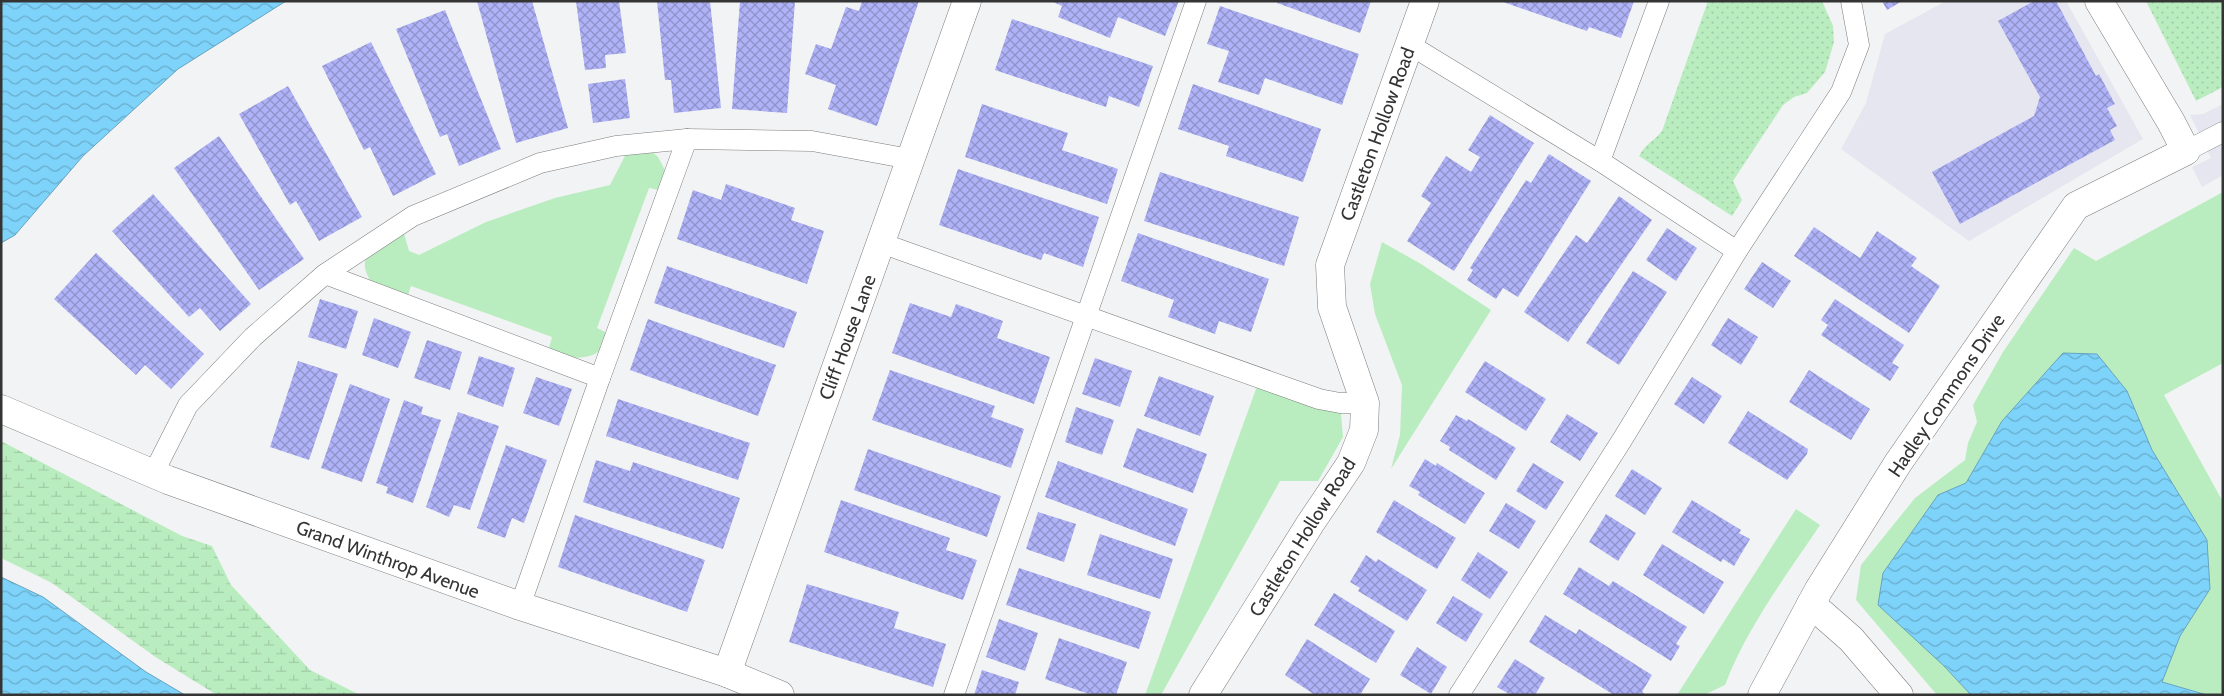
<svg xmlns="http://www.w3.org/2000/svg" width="2224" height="696" font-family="Cabin,sans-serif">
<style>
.built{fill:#e5e6ef}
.grass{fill:#b9edbf}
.wetland{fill:url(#wetland-marsh)}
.park{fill:url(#park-dots)}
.water{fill:url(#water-waves);stroke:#68a3bf}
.building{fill:url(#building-cross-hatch)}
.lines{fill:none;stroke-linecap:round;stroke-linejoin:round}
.lane-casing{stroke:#7d7d7e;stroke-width:21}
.street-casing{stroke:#7d7d7e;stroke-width:29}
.lane{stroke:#fff;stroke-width:20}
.street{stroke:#fff;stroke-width:28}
.labels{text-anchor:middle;stroke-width:4.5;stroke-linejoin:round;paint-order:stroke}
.street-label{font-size:19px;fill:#343434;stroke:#fff}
</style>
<defs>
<pattern id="wetland-marsh" width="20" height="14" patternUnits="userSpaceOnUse" patternTransform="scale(1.25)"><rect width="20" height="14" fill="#b9edbf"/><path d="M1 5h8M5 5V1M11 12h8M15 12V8" fill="none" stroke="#a0cca5"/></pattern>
<pattern id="park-dots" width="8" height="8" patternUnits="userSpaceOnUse" patternTransform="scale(1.25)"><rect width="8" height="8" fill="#b9edbf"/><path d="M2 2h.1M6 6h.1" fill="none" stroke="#a0cca5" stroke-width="1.8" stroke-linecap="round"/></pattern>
<pattern id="water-waves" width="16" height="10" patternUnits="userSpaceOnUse" patternTransform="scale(1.25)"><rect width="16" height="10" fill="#7ed3fa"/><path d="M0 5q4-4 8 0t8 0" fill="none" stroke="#68accb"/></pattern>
<pattern id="building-cross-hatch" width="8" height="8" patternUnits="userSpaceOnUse" patternTransform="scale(1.25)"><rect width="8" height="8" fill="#afb2f7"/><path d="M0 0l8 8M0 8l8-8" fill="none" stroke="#8f92c9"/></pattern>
</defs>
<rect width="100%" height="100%" fill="#f2f3f4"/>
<g class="built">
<polygon points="1946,1 2066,1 2143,139 1969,241 1841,149 1866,103 1885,34"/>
<polygon points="2223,104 2223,175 2202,187 2192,167 2211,158 2190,115 2203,114"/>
</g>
<g class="grass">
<path d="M 647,147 L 658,157 L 666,172 L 659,190 L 649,188 L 597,328 L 605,332 C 613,361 564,364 549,348 L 552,337 L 411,286 L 408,295 L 371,282 C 366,273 363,267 366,257 L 403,230 L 409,251 L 419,255 L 486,222 L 555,198 L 610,185 L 626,154 Z"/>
<polygon points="2223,192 2223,363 2164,395 2223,502 2223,695 1937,695 1856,600 1861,565 1915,498 1965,460 1968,443 1977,422 1973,405 2003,352 2074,248 2096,261"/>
<polygon points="1382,242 1421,264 1491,310 1391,469 1400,435 1402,385 1375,314 1370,284"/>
<polygon points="1260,378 1340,403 1343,437 1318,481 1280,481 1161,695 1145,695"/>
<path d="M 1796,509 L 1820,525 C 1786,576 1747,627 1725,685 L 1704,695 L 1677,695 Z"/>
</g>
<polygon class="wetland" points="1,441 182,536 212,546 231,585 310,670 360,695 217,695 157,658 52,583 1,558"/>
<g class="park">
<path d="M 1708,1 L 1822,1 L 1833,26 L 1834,42 L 1825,72 L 1807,93 L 1794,97 L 1783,105 L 1733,181 L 1742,200 L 1732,216 L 1639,156 C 1645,144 1654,141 1662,131 Z"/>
<polygon points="2146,1 2223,1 2223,87 2196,101"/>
</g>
<g class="water">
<polygon points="1,1 286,1 178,69 83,156 15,235 1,243"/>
<polygon points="2063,353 2097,354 2127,391 2152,450 2207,540 2210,589 2180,636 2162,682 2207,695 1971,695 1944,666 1878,605 1883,573 1938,495 1966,483 2002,421"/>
<polygon points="1,577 43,597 146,672 185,695 1,695"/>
</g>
<g class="building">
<polygon points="477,1 532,1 568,128 516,143"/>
<polygon points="576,1 619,1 626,53 605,55 606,68 585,70"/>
<polygon points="657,1 710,1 721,108 674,113 671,80 665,80"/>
<polygon points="740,1 795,1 787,113 732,109"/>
<polygon points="862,1 919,1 877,126 828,109 836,85 805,74 816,44 831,49 846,7 859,11"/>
<polygon points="1051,1 1179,1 1165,36 1118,17 1110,38 1058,17 1062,6"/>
<polygon points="1277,1 1371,1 1360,33 1277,3"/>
<polygon points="1634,1 1621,38 1589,27 1587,31 1503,2"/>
<polygon points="1882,1 1902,1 1887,10"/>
<polygon points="2034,1 2056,1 2096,76 2099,74 2115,104 2107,108 2117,126 2110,130 2115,140 1960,224 1932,172 2034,116 2040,97 1998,21"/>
<polygon points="1220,6 1359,54 1342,105 1265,78 1259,95 1218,82 1229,51 1207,44"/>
<polygon points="445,10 501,149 459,166 447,134 440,137 396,29"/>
<polygon points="1012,19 1153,66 1139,107 1109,96 1106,107 995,70"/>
<polygon points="371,42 436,174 393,196 370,147 364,150 322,66"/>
<polygon points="625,79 630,118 593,123 588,84"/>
<polygon points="1193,84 1321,129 1303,182 1226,156 1229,146 1178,129"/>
<polygon points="288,86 362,217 319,241 296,201 290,205 239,114"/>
<polygon points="982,104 1068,133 1062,150 1118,169 1107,204 965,157"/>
<polygon points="1490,115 1534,143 1454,271 1407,241 1431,203 1421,196 1446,156 1471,172 1480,157 1468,150"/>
<polygon points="219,136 304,259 259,290 174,168"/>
<polygon points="1549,154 1591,181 1518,297 1503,288 1496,299 1467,280 1473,270 1470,268 1526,180 1531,183"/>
<polygon points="958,169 1099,217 1083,267 1044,253 1041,260 939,225"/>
<polygon points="1160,172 1299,217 1284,266 1144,221"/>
<polygon points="726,184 795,208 791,220 824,231 807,284 677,239 693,190 721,200"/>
<polygon points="153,194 251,304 220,331 200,308 189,317 112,231"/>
<polygon points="1619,196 1652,220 1568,342 1524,312 1576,235 1587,243"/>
<polygon points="1814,227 1860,258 1877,231 1917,258 1911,266 1940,286 1909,333 1794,256"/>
<polygon points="1667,228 1697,248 1676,281 1646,260"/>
<polygon points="1138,233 1269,279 1251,332 1219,321 1215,334 1168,317 1174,300 1121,281"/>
<polygon points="96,253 204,354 171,389 145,365 136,375 54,299"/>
<polygon points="1762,262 1791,281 1773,308 1744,289"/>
<polygon points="667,266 797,312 784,348 654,303"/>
<polygon points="1633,271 1667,292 1619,365 1586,343"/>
<polygon points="320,299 358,311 346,349 308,337"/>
<polygon points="1835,299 1904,345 1892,363 1899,367 1890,381 1821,335 1828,325 1821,320"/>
<polygon points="910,303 951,317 956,304 1003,321 997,338 1050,357 1034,404 892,353"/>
<polygon points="374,318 411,332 398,368 362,355"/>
<polygon points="1728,318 1758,337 1741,365 1711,345"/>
<polygon points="648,319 776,365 758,416 630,370"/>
<polygon points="427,340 462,352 450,390 414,378"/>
<polygon points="479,356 515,368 503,407 467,394"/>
<polygon points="1095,358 1132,371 1120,407 1082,394"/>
<polygon points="298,361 338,374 309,460 270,447"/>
<polygon points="1485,361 1546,399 1526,431 1465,392"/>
<polygon points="890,370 995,406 991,417 1024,429 1011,468 872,420"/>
<polygon points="1809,370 1870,409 1851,440 1789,402"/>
<polygon points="1159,376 1214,396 1200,436 1144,416"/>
<polygon points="536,377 572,389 559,426 523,413"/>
<polygon points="1692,377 1722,396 1704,424 1674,404"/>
<polygon points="350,384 390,399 362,482 321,468"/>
<polygon points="618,399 750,443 738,480 606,436"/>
<polygon points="404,400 423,407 421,414 441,420 413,503 386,493 388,487 376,483"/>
<polygon points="1076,407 1114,420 1102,455 1065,442"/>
<polygon points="1748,411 1808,449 1807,454 1787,480 1728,443"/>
<polygon points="458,412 499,426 470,510 454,505 449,517 426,507"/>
<polygon points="1567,414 1598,433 1580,461 1550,442"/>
<polygon points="1456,415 1467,421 1468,419 1516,448 1496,480 1449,450 1450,447 1440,441"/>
<polygon points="1137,428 1207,454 1193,493 1123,467"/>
<polygon points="506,445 547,460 524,523 512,518 505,538 477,528"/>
<polygon points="868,449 1001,496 987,537 854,490"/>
<polygon points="1425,459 1436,466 1437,463 1485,493 1465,524 1418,495 1420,492 1409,486"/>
<polygon points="596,460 630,471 633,462 740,498 723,549 583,502"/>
<polygon points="1058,461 1188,509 1175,546 1045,497"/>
<polygon points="1533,463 1564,482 1546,510 1516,491"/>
<polygon points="1632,469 1662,488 1645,515 1615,496"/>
<polygon points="841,500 950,538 946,550 977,560 963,600 824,552"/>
<polygon points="1394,500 1456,538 1437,569 1376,532"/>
<polygon points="1692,500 1741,530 1739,533 1750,539 1734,566 1723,559 1721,562 1672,532"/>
<polygon points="1506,503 1536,521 1519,549 1489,531"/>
<polygon points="1038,512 1076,524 1064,562 1026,549"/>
<polygon points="1606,514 1636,533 1618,561 1589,542"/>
<polygon points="575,515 705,560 687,612 558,567"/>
<polygon points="1100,534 1173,559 1160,599 1087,575"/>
<polygon points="1662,544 1724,582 1704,614 1643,575"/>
<polygon points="1478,552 1508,572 1490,599 1461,580"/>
<polygon points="1366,555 1376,562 1378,559 1427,590 1407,621 1358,591 1360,588 1350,582"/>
<polygon points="1579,567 1609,586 1613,581 1687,627 1676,644 1680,646 1671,661 1563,594"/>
<polygon points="1019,568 1151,612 1139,649 1006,605"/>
<polygon points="807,584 899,612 894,628 946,644 933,687 789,642"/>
<polygon points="1334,593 1395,631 1376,663 1314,625"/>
<polygon points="1453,596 1483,614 1466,642 1436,623"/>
<polygon points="1545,615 1576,634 1579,629 1652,675 1642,692 1646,695 1614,695 1529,642"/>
<polygon points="999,619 1038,633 1025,671 986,657"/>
<polygon points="1059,638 1127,662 1116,695 1092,695 1045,679"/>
<polygon points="1307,639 1370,679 1360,695 1315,695 1285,675"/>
<polygon points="1417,647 1447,667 1431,694 1400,675"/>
<polygon points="1515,659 1545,678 1535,695 1511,695 1497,687"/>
<polygon points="982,670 1019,682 1015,695 974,695"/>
</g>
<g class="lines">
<defs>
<g id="lane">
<polyline points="1410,45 1600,161 1737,251"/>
<polyline points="2186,151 2223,132"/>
<polyline points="1600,161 1659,1"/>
<polyline points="881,243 1319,399 1340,403 1365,403"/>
<polyline points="325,274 600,378 520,606"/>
<polyline points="600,378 687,139"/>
<polyline points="153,474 188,405 253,337 325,274 413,216 540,163 616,146 687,139 812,141 910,159"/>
<polyline points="954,695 1196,1"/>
<polyline points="1459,695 1622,440 1737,251 1841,92 1859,45 1851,1"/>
</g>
<g id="street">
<polyline points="1,409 168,480 520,606 727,673 780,695"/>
<polyline points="1811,604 1851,639 1899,695"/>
<polyline points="727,673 967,1"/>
<polyline points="1203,695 1310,524 1351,463 1364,430 1365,403 1332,307 1330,265 1425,1"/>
<polyline points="1762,695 1818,591 1898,463 2076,206 2186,151 2171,122 2099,1"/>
</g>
</defs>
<use href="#lane" class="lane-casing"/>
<use href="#street" class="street-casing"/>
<use href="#lane" class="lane"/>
<use href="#street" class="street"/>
</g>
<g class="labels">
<g class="street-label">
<text transform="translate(1377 134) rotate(-70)" y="7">Castleton Hollow Road</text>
<text transform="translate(847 337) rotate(-70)" y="7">Cliff House Lane</text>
<text transform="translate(1946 395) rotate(-56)" y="7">Hadley Commons Drive</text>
<text transform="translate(1302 537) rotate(-58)" y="7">Castleton Hollow Road</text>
<text transform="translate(388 559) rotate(20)" y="7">Grand Winthrop Avenue</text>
</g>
</g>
<rect width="2224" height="696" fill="none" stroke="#343434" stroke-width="5"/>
</svg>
